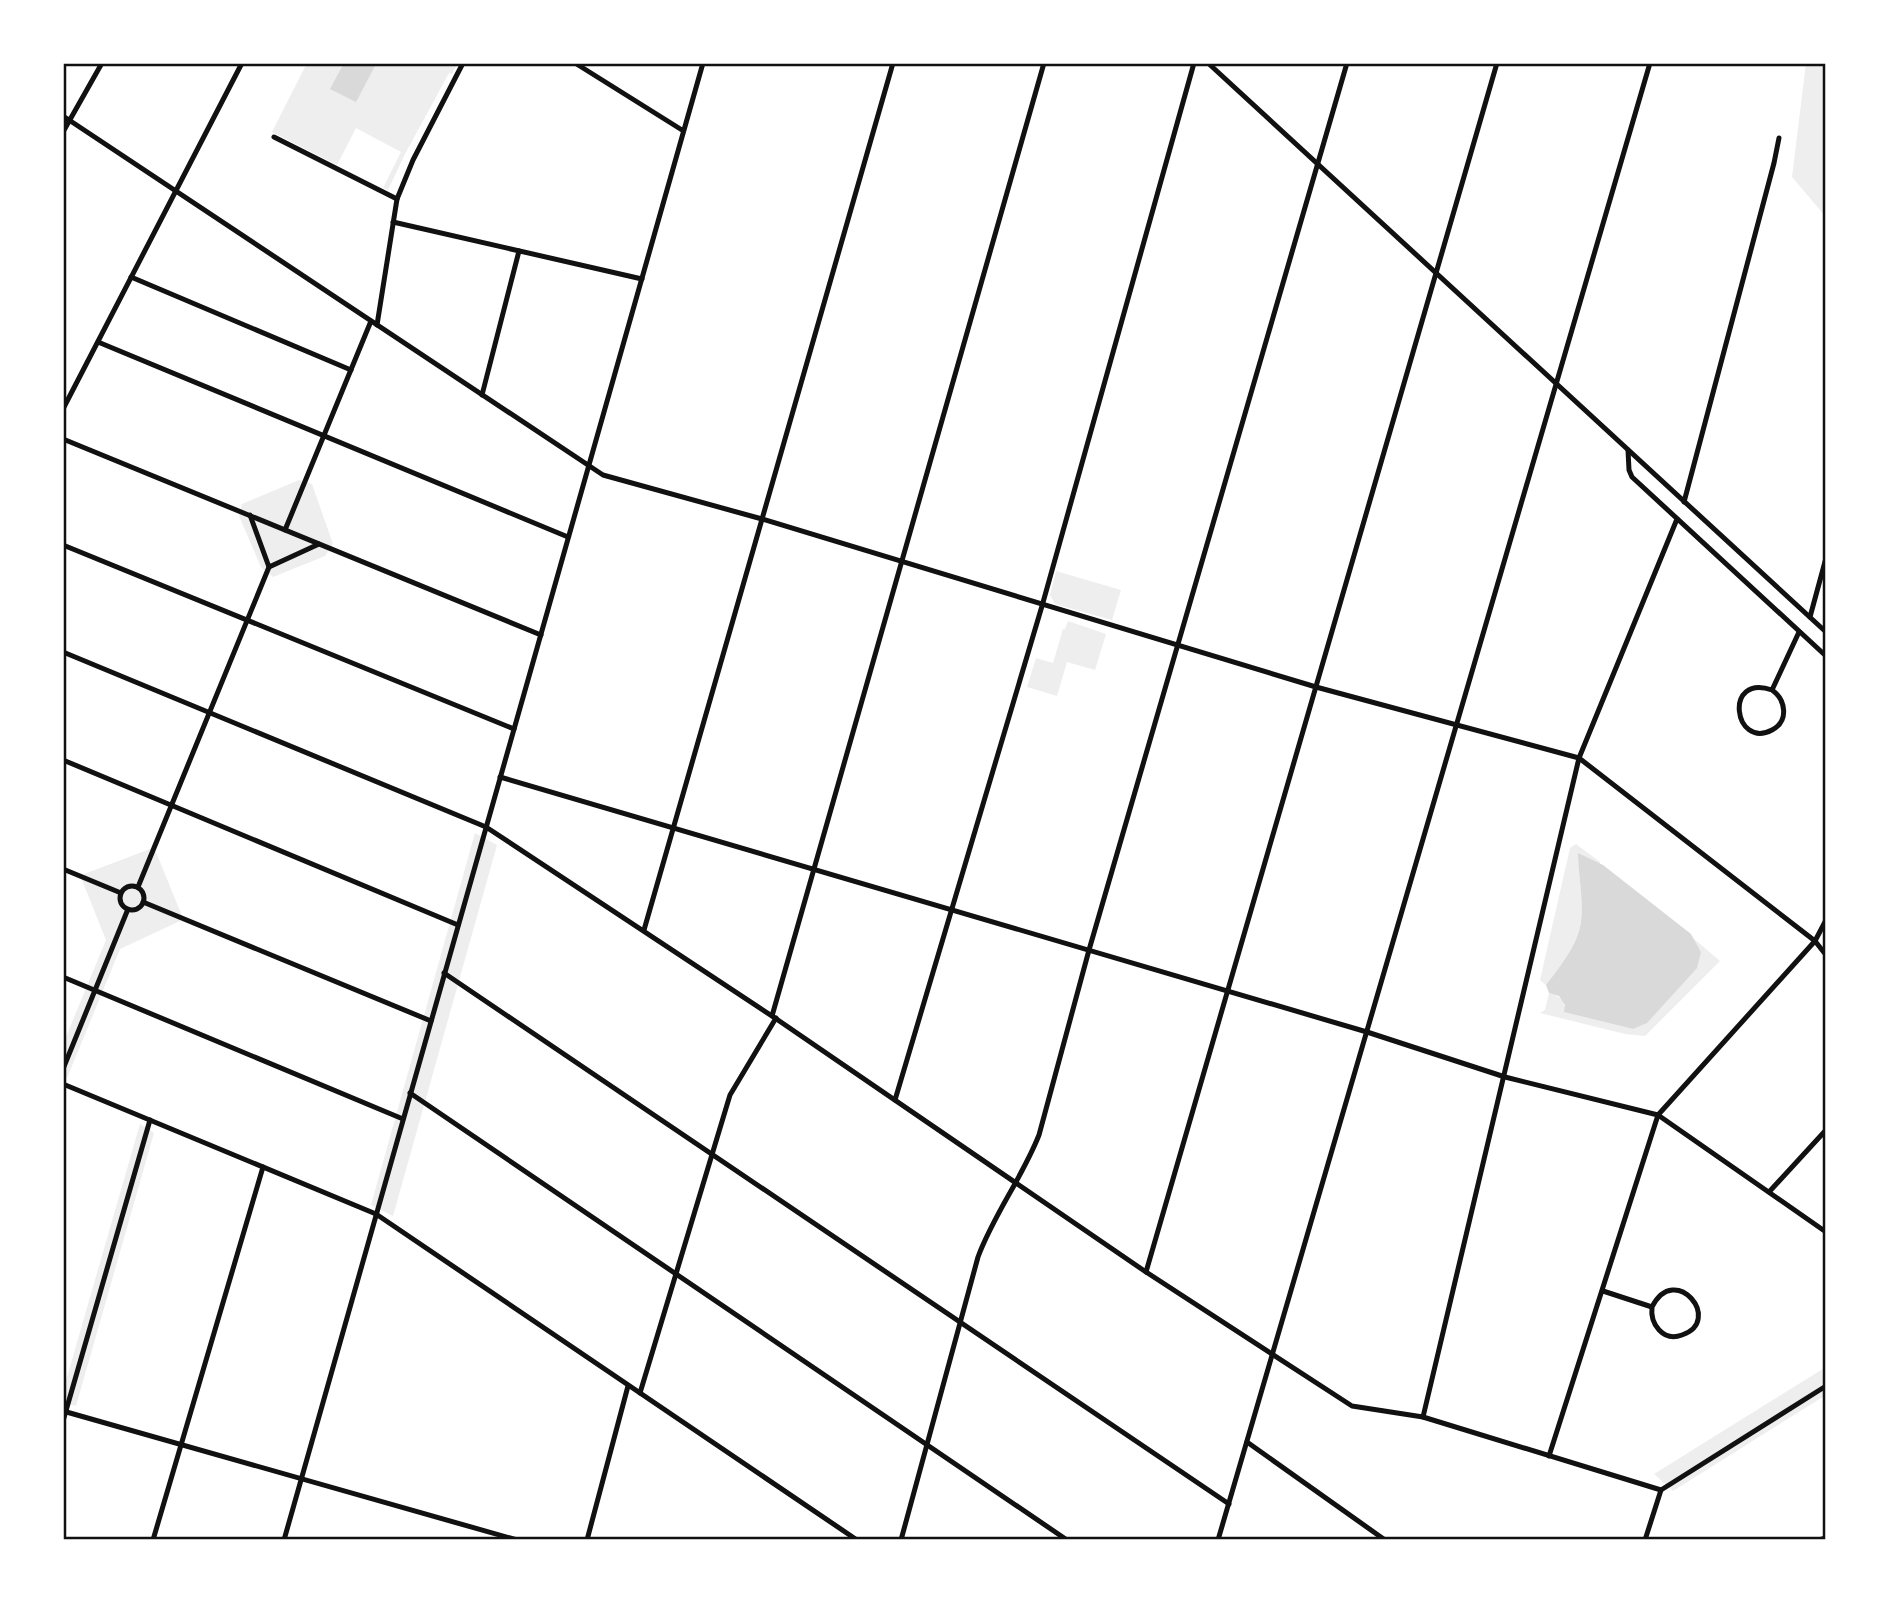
<svg xmlns="http://www.w3.org/2000/svg" width="1889" height="1603" font-family="'Fira Sans Condensed',sans-serif">
<style>
.green{fill:#eee}
.water{fill:#d9d9d9}
.lines{fill:none;stroke-linecap:round;stroke-linejoin:round}
.minor{stroke:#111;stroke-width:5}
.neatline{fill:none;stroke:#111;stroke-width:2.5}
</style>
<rect width="100%" height="100%" fill="#fff"/>
<g class="green">
<polygon points="307,63 457,64 452,74 449,73 405,154 388,190 383,188 401,152 356,128 337,165 272,132"/>
<polygon points="1806,63 1826,63 1826,217 1792,177"/>
<polygon points="299,480 312,484 333,544 325,556 273,577 261,567 239,516 242,504"/>
<polygon points="1056,571 1121,590 1112,620 1055,604 1050,595"/>
<polygon points="1068,621 1106,634 1095,670 1067,662 1057,696 1027,687 1036,658 1053,663 1063,629 1065,629"/>
<polygon points="475,833 497,845 393,1216 371,1205"/>
<path d="M 1576,844 L 1600,862 L 1600,864 L 1578,854 C 1578,878 1585,903 1580,927 C 1576,947 1558,969 1546,985 L 1540,980 L 1570,848 Z"/>
<polygon points="150,849 156,852 158,857 182,916 180,921 120,949 67,1078 63,1076 63,1044 106,940 82,880 84,874"/>
<path d="M 1693,938 L 1720,961 L 1645,1036 L 1625,1034 L 1540,1013 L 1545,1010 L 1549,993 C 1560,996 1566,1001 1565,1012 L 1633,1029 L 1701,952 Z"/>
<polygon points="140,1124 154,1133 76,1406 63,1403 63,1391"/>
<polygon points="1826,1367 1826,1395 1673,1491 1654,1474"/>
</g>
<g class="water">
<polygon points="344,63 370,63 375,66 356,102 330,89"/>
<path d="M 1578,853 L 1603,865 L 1691,934 L 1701,952 L 1697,968 L 1647,1023 L 1633,1029 L 1564,1012 L 1565,1005 L 1559,996 L 1549,993 L 1546,985 C 1558,969 1576,947 1580,927 C 1585,903 1578,877 1578,853 Z"/>
</g>
<g class="lines">
<g class="minor">
<polyline points="575,63 682,130"/>
<polyline points="1208,63 1826,632"/>
<polyline points="63,116 603,475 762,519 1316,687 1579,758 1815,941 1826,955"/>
<polyline points="63,132 102,63"/>
<polyline points="274,137 397,199"/>
<polyline points="393,222 642,279"/>
<polyline points="131,277 351,370"/>
<polyline points="377,325 397,199 413,160 463,63"/>
<polyline points="98,342 568,537"/>
<polyline points="482,395 519,251"/>
<polyline points="63,409 242,63"/>
<polyline points="63,439 541,635"/>
<polyline points="1628,450 1629,470 1632,477 1826,656"/>
<polyline points="1684,502 1774,163 1779,138"/>
<polyline points="250,515 269,567 319,544"/>
<polyline points="285,530 371,321"/>
<polyline points="63,545 514,729"/>
<polyline points="1810,617 1826,558"/>
<polyline points="63,652 486,827 772,1016 1146,1272 1352,1406 1423,1417 1661,1490"/>
<path d="M 1772,690 C 1786,700 1789,721 1772,730 C 1734,750 1723,673 1772,690 L 1799,632"/>
<polyline points="63,760 458,925"/>
<polyline points="500,777 1367,1032 1505,1077 1658,1115 1826,1232"/>
<polyline points="63,869 121,893"/>
<circle cx="132" cy="898" r="12"/>
<polyline points="138,887 269,567"/>
<polyline points="143,902 431,1021"/>
<polyline points="644,930 893,63"/>
<polyline points="444,973 1229,1504"/>
<polyline points="63,977 403,1119"/>
<polyline points="772,1016 1044,63"/>
<polyline points="63,1069 128,909"/>
<polyline points="63,1084 376,1214 857,1540"/>
<polyline points="410,1093 1067,1540"/>
<polyline points="895,1100 1042,606 1194,63"/>
<polyline points="1769,1192 1826,1130"/>
<polyline points="1146,1272 1497,63"/>
<path d="M 1603,1291 L 1652,1307 C 1650,1324 1663,1342 1682,1335 C 1724,1321 1675,1261 1652,1307"/>
<polyline points="640,1393 730,1095 776,1018"/>
<polyline points="63,1411 517,1540"/>
<polyline points="1423,1417 1579,758 1677,519"/>
<polyline points="63,1421 150,1120"/>
<polyline points="1247,1442 1385,1540"/>
<polyline points="1549,1456 1658,1115 1815,941 1826,920"/>
<polyline points="153,1540 263,1167"/>
<polyline points="284,1540 703,63"/>
<polyline points="587,1540 628,1386"/>
<path d="M 901,1540 L 978,1257 C 994,1214 1022,1178 1039,1135 L 1089,950 L 1347,63"/>
<polyline points="1218,1540 1650,63"/>
<polyline points="1645,1540 1661,1490 1826,1386"/>
<polyline points="1819,1540 1826,1538"/>
</g>
</g>
<rect width="1889" height="1603" fill="none" stroke="#ffffff" stroke-width="130"/>
<rect x="65" y="65" width="1759" height="1473" class="neatline"/>
</svg>
